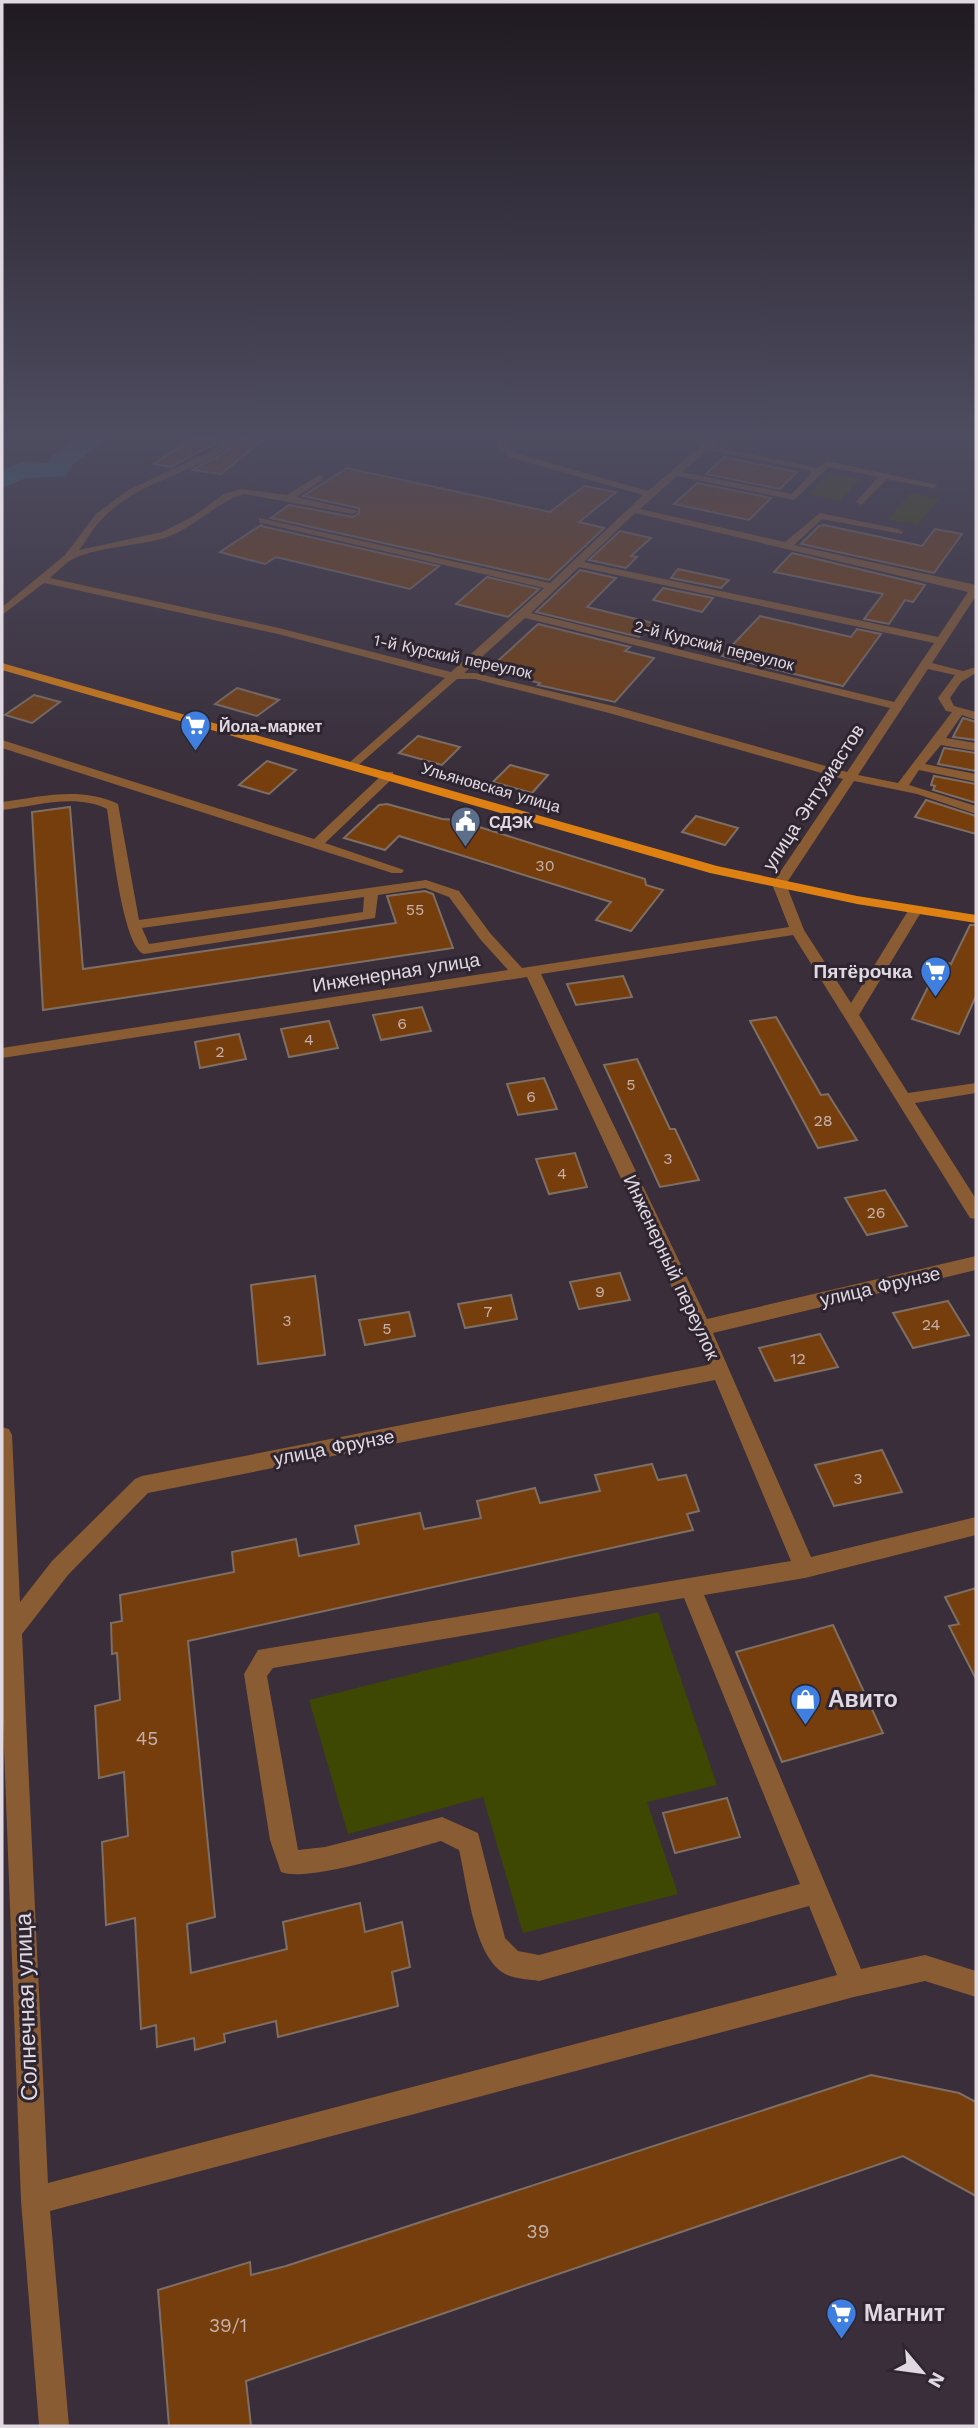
<svg xmlns="http://www.w3.org/2000/svg" width="978" height="2428" font-family="'Work Sans',sans-serif">
<style>
.green{fill:#3f4802}
.lines{fill:none;stroke-linecap:round;stroke-linejoin:round}
.river{fill:#2b7680;fill-rule:evenodd}
.building{fill:#773e0d;stroke:#7e6f65;stroke-width:2}
.minor{fill:#8a5c33;fill-rule:evenodd}
.major{fill:#de8012;fill-rule:evenodd}
.labels{text-anchor:middle;stroke-width:6;stroke-linejoin:round;paint-order:stroke}
.far-street-label{font-size:16px;fill:#e0d9e1;stroke:#2e2530}
.far-poi-label{font-size:16px;font-weight:bold;fill:#e0d9e1;stroke:#2e2530;text-anchor:start}
.number-label{font-size:16px;fill:#c6b2ac}
.street-label{font-size:19px;fill:#e0d9e1;stroke:#2e2530}
.poi-label{font-size:19px;font-weight:bold;fill:#e0d9e1;stroke:#2e2530;text-anchor:end}
.near-number-label{font-size:19px;fill:#c6b2ac}
.near-poi-label{font-size:23px;font-weight:bold;fill:#e0d9e1;stroke:#2e2530;text-anchor:start}
.near-street-label{font-size:23px;fill:#e0d9e1;stroke:#2e2530}
</style>
<rect width="100%" height="100%" fill="#392e3a"/>
<g class="green">
<polygon points="829,473 860,479 840,501 809,494"/>
<polygon points="911,493 939,499 917,525 888,519"/>
<polygon points="658,1612 717,1785 647,1802 678,1894 523,1933 483,1797 348,1834 309,1700"/>
</g>
<g class="lines">
<polygon class="river" points="77,439 106,439 73,464 66,476 26,478 2,488 2,470 22,462 48,463 53,455"/>
</g>
<g class="building">
<polygon points="193,439 223,439 171,467 153,464"/>
<polygon points="241,439 264,439 221,474 192,470 224,453"/>
<polygon points="724,457 797,472 780,489 706,474"/>
<polygon points="347,468 550,512 584,486 616,492 579,522 604,528 549,580 271,518 289,505 353,517 359,513 359,508 303,496"/>
<polygon points="697,483 771,498 749,520 674,504"/>
<polygon points="261,525 261,526 439,566 410,589 276,557 265,564 220,552"/>
<polygon points="824,525 922,546 935,529 962,534 934,573 801,544 819,526"/>
<polygon points="620,531 651,538 631,556 637,557 626,568 589,560"/>
<polygon points="792,553 925,585 913,602 905,600 889,624 864,619 883,594 774,572"/>
<polygon points="678,569 729,580 721,588 671,578"/>
<polygon points="580,570 616,578 587,607 653,623 639,637 536,612"/>
<polygon points="487,577 539,589 508,617 456,604"/>
<polygon points="663,588 713,598 702,612 653,600"/>
<polygon points="760,616 851,637 857,629 881,634 843,686 722,656"/>
<polygon points="538,624 630,647 625,651 654,658 615,702 538,685 540,683 488,670"/>
<polygon points="237,688 279,700 257,716 215,704"/>
<polygon points="34,695 60,702 32,723 5,715"/>
<polygon points="963,718 976,722 976,740 953,737"/>
<polygon points="418,736 460,747 442,765 399,753"/>
<polygon points="944,748 976,753 976,771 938,764"/>
<polygon points="267,761 296,770 269,794 239,785"/>
<polygon points="510,765 548,775 532,793 493,782"/>
<polygon points="934,776 976,784 976,803 933,790 935,786 931,785"/>
<polygon points="926,800 976,816 976,834 915,817"/>
<polygon points="387,804 442,819 457,820 645,879 646,885 663,890 631,931 596,920 611,902 399,836 385,850 344,838 379,805"/>
<polygon points="70,807 83,969 396,923 387,896 425,891 433,894 453,948 43,1010 32,812"/>
<polygon points="696,816 738,828 725,845 682,832"/>
<polygon points="970,925 976,925 976,996 959,1034 912,1019 941,961 951,964"/>
<polygon points="623,976 632,997 576,1005 567,984"/>
<polygon points="422,1007 431,1031 381,1040 373,1015"/>
<polygon points="776,1017 821,1095 828,1094 857,1140 818,1148 750,1021"/>
<polygon points="329,1021 338,1048 289,1057 281,1029"/>
<polygon points="239,1034 246,1059 200,1068 195,1042"/>
<polygon points="637,1059 670,1129 675,1129 699,1180 660,1187 604,1065"/>
<polygon points="544,1078 557,1109 518,1115 507,1084"/>
<polygon points="575,1153 587,1187 549,1194 536,1159"/>
<polygon points="885,1190 907,1226 867,1235 845,1198"/>
<polygon points="620,1273 630,1300 579,1309 570,1282"/>
<polygon points="315,1276 325,1355 258,1364 251,1285"/>
<polygon points="511,1295 517,1319 465,1328 458,1304"/>
<polygon points="948,1301 969,1335 913,1348 893,1313"/>
<polygon points="409,1312 415,1336 365,1345 359,1320"/>
<polygon points="820,1334 838,1367 775,1381 759,1348"/>
<polygon points="882,1450 902,1492 834,1506 815,1465"/>
<polygon points="652,1464 658,1480 686,1475 699,1511 687,1514 693,1530 188,1641 215,1917 187,1924 191,1973 287,1949 283,1922 360,1903 365,1932 402,1922 410,1967 392,1972 398,2006 278,2037 276,2021 224,2034 225,2042 195,2050 194,2038 157,2047 156,2025 141,2029 135,1918 106,1925 102,1842 128,1836 124,1772 99,1778 95,1706 120,1700 117,1653 112,1654 111,1623 122,1621 120,1595 234,1572 232,1552 296,1539 299,1556 359,1544 355,1526 420,1513 424,1529 481,1518 477,1501 535,1488 540,1503 600,1491 595,1475"/>
<polygon points="976,1588 976,1679 949,1626 959,1624 945,1597"/>
<polygon points="833,1625 883,1733 782,1762 736,1652"/>
<polygon points="727,1798 740,1837 675,1853 663,1813"/>
<polygon points="871,2075 959,2093 976,2102 976,2196 903,2156 246,2381 251,2426 169,2426 158,2290 250,2262 251,2275 286,2266"/>
</g>
<g class="lines">
<g class="minor">
<path d="M 228,439 L 239,439 C 199,474 139,479 102,519 C 93,528 87,540 79,550 L 162,532 L 192,517 L 224,494 L 241,489 L 287,495 L 319,475 L 322,476 L 322,480 L 297,497 L 358,511 L 353,514 L 244,494 C 217,502 197,525 170,536 C 140,547 105,545 75,558 C 66,562 58,571 50,578 L 279,628 L 451,672 L 544,588 L 262,523 L 259,522 L 259,518 L 550,583 L 643,495 L 509,457 L 498,447 L 497,439 L 505,439 L 506,444 L 515,453 L 648,491 L 709,439 L 719,439 L 713,446 L 817,468 L 827,461 L 938,485 L 933,488 L 887,479 L 861,505 L 856,502 L 878,477 L 829,467 L 794,500 L 677,476 L 640,509 L 785,542 L 820,513 L 898,529 L 903,532 L 902,534 L 822,519 L 794,545 L 976,585 L 976,596 L 932,663 L 963,671 L 976,667 L 976,673 L 961,682 L 950,698 L 954,706 L 976,712 L 976,720 L 962,715 L 946,738 L 976,743 L 976,751 L 941,745 L 925,764 L 976,774 L 976,782 L 919,770 L 909,785 L 976,806 L 976,814 L 917,794 L 854,781 L 786,884 L 804,930 L 851,1003 L 911,906 L 921,906 L 923,909 L 859,1015 L 908,1093 L 976,1083 L 976,1093 L 915,1103 L 976,1199 L 976,1219 L 970,1218 L 793,935 L 541,974 L 707,1319 L 976,1256 L 976,1270 L 713,1333 L 811,1557 L 976,1517 L 976,1535 L 805,1578 L 704,1595 L 861,1969 L 925,1955 L 976,1971 L 976,1997 L 925,1981 L 854,1997 L 50,2211 L 69,2426 L 39,2426 L 21,2201 L 2,1694 L 2,1427 L 9,1429 L 12,1435 L 20,1602 L 52,1561 L 135,1479 L 142,1476 L 708,1365 L 527,977 L 2,1058 L 2,1048 L 508,970 L 480,939 L 449,897 L 425,888 L 378,895 L 375,918 L 144,954 C 122,947 111,833 107,809 C 75,793 36,806 2,810 L 2,802 C 41,797 80,786 118,804 L 139,920 L 426,880 L 459,891 L 490,933 L 522,968 L 789,927 L 772,884 L 843,779 L 609,713 L 475,679 L 457,679 L 354,769 L 348,765 L 350,762 L 445,678 L 278,634 L 44,583 L 2,615 L 2,607 L 65,555 L 96,514 L 128,490 L 209,452 ZM 707,450 L 809,470 L 812,473 L 792,494 L 682,472 ZM 635,513 L 968,592 L 938,637 L 584,562 ZM 579,567 L 934,643 L 894,702 L 531,613 ZM 525,618 L 890,708 L 847,772 L 617,707 L 475,673 L 464,673 ZM 928,669 L 955,675 L 938,698 L 946,711 L 952,712 L 898,783 L 858,775 ZM 364,897 L 363,912 L 149,944 L 142,928 ZM 715,1380 L 791,1561 L 258,1650 L 244,1674 L 270,1840 L 281,1872 C 309,1883 408,1850 441,1841 L 459,1850 C 467,1883 473,1952 502,1972 C 511,1979 528,1979 539,1981 L 809,1906 L 837,1975 L 48,2183 L 22,1634 L 68,1575 L 148,1493 ZM 684,1598 L 800,1884 L 539,1955 L 518,1951 L 505,1938 L 478,1833 L 442,1817 L 325,1847 L 298,1850 L 267,1676 L 273,1668 Z"/>
<polygon points="2,740 314,839 385,772 393,772 393,778 325,843 404,870 402,873 392,873 2,748"/>
</g>
<polygon class="major" points="2,663 717,866 857,896 976,915 976,923 857,904 710,873 2,670"/>
</g>
<linearGradient id="sky" x2="0" y2="1"><stop stop-color="#1f1920"/><stop offset="0.56" stop-color="#4e4c60"/><stop offset="1" stop-color="#4e4c60" stop-opacity="0"/></linearGradient>
<rect width="978" height="779" fill="url(#sky)"/>
<defs>
<symbol id="supermarket-pin" viewBox="-11 -11 22 30"><path d="M0 17L-7.5 6A9.5 9.5 0 1 1 7.5 6Z" fill="#3f7fe0" stroke="#2e2530"/><path d="M-6-5.5h2.5l.6 2H6L4.5 2H-2.5L-4.4-4H-6ZM-1.5 3.2a1.3 1.3 0 1 0 .1 0ZM3 3.2a1.3 1.3 0 1 0 .1 0Z" fill="#fff"/></symbol>
<symbol id="civic-pin" viewBox="-11 -11 22 30"><path d="M0 17L-7.5 6A9.5 9.5 0 1 1 7.5 6Z" fill="#5c6f8a" stroke="#2e2530"/><path d="M-.6-6.5H3V-4.5H.6V-3L4-1V1h2V6H-6V1h2V-1L-.6-3ZM-1.2 2.5V6h2.4V2.5Z" fill="#fff"/></symbol>
<symbol id="shop-pin" viewBox="-11 -11 22 30"><path d="M0 17L-7.5 6A9.5 9.5 0 1 1 7.5 6Z" fill="#3f7fe0" stroke="#2e2530"/><path d="M-5-2.5h2.3a2.7 3.5 0 0 1 5.4 0H5L5.5 6h-11ZM-1.5-2.5h3a1.5 2.3 0 0 0-3 0Z" fill="#fff"/></symbol>
</defs>
<g fill-rule="evenodd">
<use href="#supermarket-pin" x="178" y="708" width="35" height="47"/>
<use href="#civic-pin" x="448" y="804" width="35" height="47"/>
<use href="#supermarket-pin" x="918" y="954" width="35" height="47"/>
<use href="#shop-pin" x="788" y="1682" width="35" height="47"/>
<use href="#supermarket-pin" x="824" y="2296" width="35" height="47"/>
</g>
<g class="labels">
<g class="far-street-label">
<text transform="translate(714 645) rotate(14)" y="6">2-й Курский переулок</text>
<text transform="translate(453 656) rotate(12)" y="6">1-й Курский переулок</text>
<text transform="translate(491 787) rotate(16)" y="6">Ульяновская улица</text>
</g>
<g class="far-poi-label">
<text x="219" y="732">Йола-маркет</text>
<text x="489" y="828">СДЭК</text>
</g>
<g class="number-label">
<text x="545" y="871">30</text>
<text x="415" y="915">55</text>
<text x="402" y="1029">6</text>
<text x="309" y="1045">4</text>
<text x="220" y="1057">2</text>
<text x="631" y="1090">5</text>
<text x="531" y="1102">6</text>
<text x="823" y="1126">28</text>
<text x="668" y="1164">3</text>
<text x="562" y="1179">4</text>
<text x="876" y="1218">26</text>
<text x="600" y="1297">9</text>
<text x="488" y="1317">7</text>
<text x="287" y="1326">3</text>
<text x="931" y="1330">24</text>
<text x="387" y="1334">5</text>
<text x="798" y="1364">12</text>
<text x="858" y="1484">3</text>
</g>
<g class="street-label">
<text transform="translate(813 797) rotate(-57)" y="7">улица Энтузиастов</text>
<text transform="translate(396 972) rotate(-9)" y="7">Инженерная улица</text>
<text transform="translate(672 1267) rotate(65)" y="7">Инженерный переулок</text>
<text transform="translate(880 1286) rotate(-13)" y="7">улица Фрунзе</text>
<text transform="translate(334 1447) rotate(-11)" y="7">улица Фрунзе</text>
</g>
<g class="poi-label">
<text x="912" y="978">Пятёрочка</text>
</g>
<g class="near-number-label">
<text x="147" y="1745">45</text>
<text x="538" y="2238">39</text>
<text x="228" y="2332">39/1</text>
</g>
<g class="near-poi-label">
<text x="828" y="1707">Авито</text>
<text x="864" y="2321">Магнит</text>
</g>
<g class="near-street-label">
<text transform="translate(26 2007) rotate(-92)" y="8">Солнечная улица</text>
</g>
</g>
<rect width="978" height="2428" fill="none" stroke="#e0d9e1" stroke-width="7"/>
<g transform="translate(922 2372) rotate(119)" stroke="#2e2530" stroke-width="5" paint-order="stroke">
<path d="M0-5L12 26L0 18L-12 26Z" fill="#e0d9e1"/>
<text y="-10" font-size="19" font-weight="bold" text-anchor="middle" fill="#e0d9e1">N</text>
</g>
</svg>
